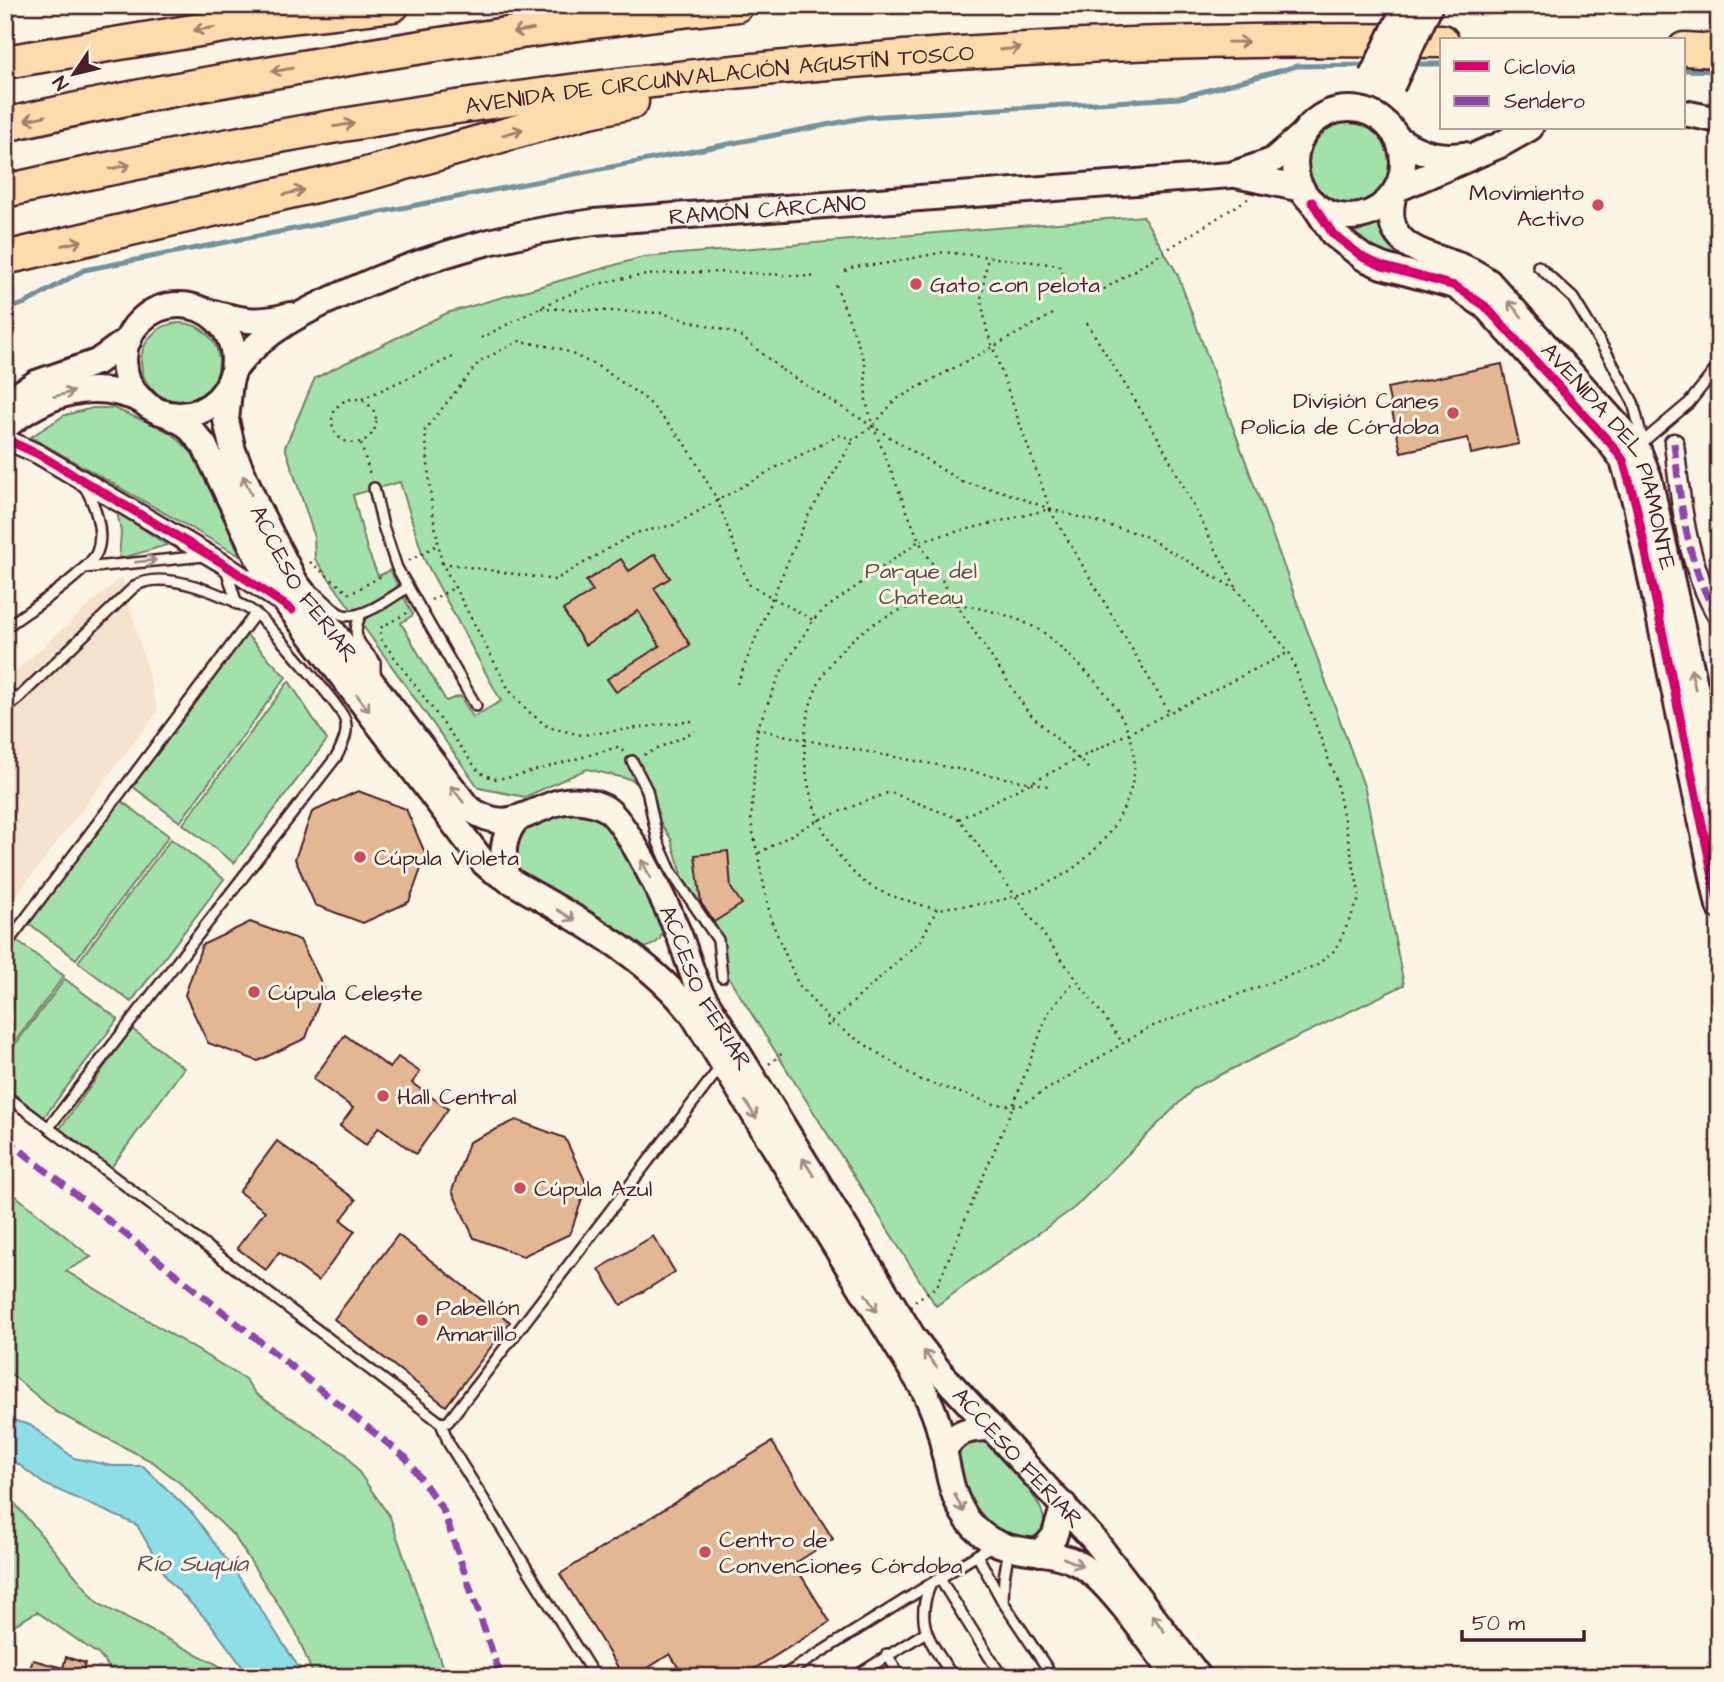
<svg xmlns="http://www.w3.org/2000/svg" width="1724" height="1682" font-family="'Architects Daughter',sans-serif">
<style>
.built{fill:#f4e2cc}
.green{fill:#a2e1a9;stroke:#76806a;stroke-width:2;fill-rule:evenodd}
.water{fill:#8ddee7;stroke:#72929c;stroke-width:2}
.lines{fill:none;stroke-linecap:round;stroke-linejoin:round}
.stream{stroke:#72929c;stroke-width:5}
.building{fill:#e3b793;stroke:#4a1f2b;stroke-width:2}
.lane-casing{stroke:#4a1f2b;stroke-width:14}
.street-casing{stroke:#4a1f2b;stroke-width:23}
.secondary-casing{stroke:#4a1f2b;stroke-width:30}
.highway-casing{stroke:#4a1f2b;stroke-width:37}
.path{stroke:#4a1f2b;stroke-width:2.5;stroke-dasharray:2 5;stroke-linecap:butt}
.lane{stroke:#fcf5e5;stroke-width:9}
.street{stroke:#fcf5e5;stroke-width:18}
.secondary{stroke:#fcf5e5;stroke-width:24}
.highway{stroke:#fcdcac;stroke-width:32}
.secondary-bridge-casing{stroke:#4a1f2b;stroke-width:30;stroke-linecap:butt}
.path-bridge{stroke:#4a1f2b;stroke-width:2.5;stroke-dasharray:2 5;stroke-linecap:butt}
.secondary-bridge{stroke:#fcf5e5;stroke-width:24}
.quiet{stroke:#8e44ad;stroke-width:7;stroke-dasharray:14 7;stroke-linecap:butt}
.cycleway-casing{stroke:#fcf5e5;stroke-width:13}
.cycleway{stroke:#d6006c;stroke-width:9}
.oneway{stroke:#a37e6c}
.oneway2{stroke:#a38a88}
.poi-dot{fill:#d1495b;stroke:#fcf5e5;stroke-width:2.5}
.labels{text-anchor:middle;stroke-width:6;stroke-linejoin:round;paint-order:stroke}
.street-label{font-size:23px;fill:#4a1f2b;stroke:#fcf5e5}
.poi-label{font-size:23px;fill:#4a1f2b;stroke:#fcf5e5;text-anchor:start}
.park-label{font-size:23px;fill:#60504a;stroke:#fcf5e5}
.water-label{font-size:24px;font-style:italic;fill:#5b4f5a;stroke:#fcf5e5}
</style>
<rect width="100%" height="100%" fill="#fcf5e5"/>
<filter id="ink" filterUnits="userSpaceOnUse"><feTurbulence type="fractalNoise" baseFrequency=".0143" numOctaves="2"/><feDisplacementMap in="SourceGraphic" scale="14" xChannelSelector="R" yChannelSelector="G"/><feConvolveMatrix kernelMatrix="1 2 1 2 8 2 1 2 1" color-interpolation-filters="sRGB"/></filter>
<g filter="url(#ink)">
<polygon class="built" points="122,576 158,711 5,910 5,681"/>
<g class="green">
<circle cx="1351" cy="163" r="43"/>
<path d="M 1143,216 L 1177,273 L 1365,789 L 1404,985 L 1195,1087 L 1074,1208 L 936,1306 L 724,970 L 709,921 L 684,881 L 671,839 L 633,780 L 587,769 L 525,797 L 479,788 L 315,559 L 314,535 L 285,447 L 315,378 L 447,313 L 643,257 ZM 400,482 L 424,559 L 501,701 L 473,717 L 460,696 L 446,701 L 401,623 L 413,615 L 390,570 L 378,576 L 367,549 L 353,495 Z"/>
<polygon points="1381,222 1398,251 1416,269 1379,252 1343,227 1366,227"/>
<circle cx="180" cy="362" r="39"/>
<polygon points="93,408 113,408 157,426 175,436 196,457 240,556 31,437 65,415"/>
<polygon points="117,512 167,545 119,559 121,532"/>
<polygon points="241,629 286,677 180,822 128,783"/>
<polygon points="289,681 327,740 234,863 183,824"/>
<polygon points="116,797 169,836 76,959 23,919"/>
<path d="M 572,807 L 606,819 L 663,915 C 665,937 661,945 639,949 L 518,874 C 511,855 516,831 534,819 C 544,813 561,811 572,807 Z"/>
<polygon points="171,839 224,879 131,1002 78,962"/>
<polygon points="12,937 64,976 5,1055 5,946"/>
<polygon points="65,979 118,1019 41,1121 5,1094 5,1058"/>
<polygon points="132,1029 184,1068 108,1172 56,1134"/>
<polygon points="5,1187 91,1257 66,1271 245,1379 256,1394 347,1455 390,1517 446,1677 314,1677 296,1632 234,1536 181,1484 153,1462 56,1412 5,1369"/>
<path d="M 986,1439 C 999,1455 1037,1495 1042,1512 C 1052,1538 1019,1546 1000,1536 C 994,1533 969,1506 966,1500 C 960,1487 959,1467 956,1452 L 964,1441 Z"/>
<polygon points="5,1497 12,1500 99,1604 218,1665 227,1677 117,1677 99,1655 37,1612 5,1630"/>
</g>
<polygon class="water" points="5,1418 30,1425 74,1458 113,1466 143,1466 193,1514 246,1587 305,1677 250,1677 210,1623 168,1580 137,1525 44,1484 5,1454"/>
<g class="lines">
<g class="stream">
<polyline points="1410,64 1442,64"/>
<polyline points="1684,70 1719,71"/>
<polyline points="5,310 26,303 84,270 867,117 1179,98 1297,66 1369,65"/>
</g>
</g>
<g class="building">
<polygon points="1502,364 1519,444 1471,454 1468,438 1401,452 1387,388"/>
<polygon points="655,554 670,578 654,588 690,645 616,692 607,679 660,646 638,611 585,645 563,610 593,591 586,581 621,559 629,571"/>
<polygon points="358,791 406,809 426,855 409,902 363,923 315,905 295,859 312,812"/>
<polygon points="728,851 731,888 742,904 714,922 701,903 695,855"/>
<polygon points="250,922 300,940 324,988 306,1038 258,1061 208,1043 185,995 202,945"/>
<polygon points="345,1035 390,1068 398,1057 420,1072 412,1083 448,1109 416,1154 379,1127 366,1145 340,1126 353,1108 313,1079"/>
<polygon points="516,1120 565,1138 587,1185 570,1234 523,1256 474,1238 452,1191 469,1142"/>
<polygon points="277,1141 356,1200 341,1220 355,1231 318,1281 279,1252 266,1270 237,1248 265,1211 239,1192"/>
<polygon points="398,1235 510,1322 446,1406 334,1319"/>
<polygon points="653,1236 675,1272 621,1305 599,1269"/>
<polygon points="772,1442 833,1539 794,1564 830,1622 741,1677 684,1677 670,1654 634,1677 624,1677 560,1574"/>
<polygon points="66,1657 85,1663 81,1677 27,1677 33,1660 63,1668"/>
</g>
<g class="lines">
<defs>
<g id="lane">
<polyline points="1538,266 1573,298 1609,357 1633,402 1643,442"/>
<polyline points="1639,445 1689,403 1719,365"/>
<polyline points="374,488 383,526 397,568 476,706"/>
<polyline points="84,568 204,556"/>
<polyline points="226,569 237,604"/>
<path d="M 311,590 C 322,596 328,605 337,612 C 355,626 392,597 408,587"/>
<path d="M 361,614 C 349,638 361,644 375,662 L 375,678"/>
<path d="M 5,628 C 26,612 88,573 97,552 C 105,532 94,501 83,484"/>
<polyline points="5,691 17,700"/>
<path d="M 5,711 L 134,587 C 161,567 230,596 255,613 C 267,623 342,707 345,720 C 349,733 342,745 337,756 L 49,1127"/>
<polyline points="632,761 647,790 658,842 672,873 718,940 722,977"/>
<polyline points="5,946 255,614"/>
<polyline points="5,1095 441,1423 448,1422 722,1065"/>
<polyline points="441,1423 449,1444 595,1677"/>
<polyline points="977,1555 1003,1602 1053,1677"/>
<polyline points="940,1579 1002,1677"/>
<path d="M 930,1586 C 913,1625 933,1645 953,1677"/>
<polyline points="1003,1600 1004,1578 1009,1548"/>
<polyline points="887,1654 900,1677"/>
<polyline points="781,1677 993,1545"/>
<polyline points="854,1677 926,1632"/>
</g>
<g id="street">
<polyline points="5,439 38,454 224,564 276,599"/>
<path d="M 1674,443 C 1681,506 1686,563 1719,619"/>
</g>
<g id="secondary">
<circle cx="1349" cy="163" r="54"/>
<polyline points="1684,113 1719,120"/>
<path d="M 1399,139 C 1420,154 1440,158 1465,155"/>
<polyline points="1236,175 1302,189"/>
<polyline points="1397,189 1500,145 1530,128"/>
<path id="s1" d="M 1393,197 C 1382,244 1420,252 1455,264 C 1468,268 1478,274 1489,282 L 1637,447 L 1649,478 L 1719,794"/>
<polyline points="1312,202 1333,234 1364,258 1382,266 1455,286 1485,306 1611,444 1623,460 1636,505 1719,906"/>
<circle cx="179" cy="360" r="55"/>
<path d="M 206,311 C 239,320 258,325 290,315"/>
<path id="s2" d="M 233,371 C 262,331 308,309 352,290 C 433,254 506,234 594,222 L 1231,175 L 1272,161 L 1302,135"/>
<path id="s3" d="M 230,381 L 226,420 L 233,451 L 256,505 L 295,582 L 468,808 C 505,832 518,817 553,804 C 569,798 590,800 605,808 C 626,820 666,904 676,928 C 686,949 690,972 701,993 L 913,1337 L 940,1372 L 1096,1542 L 1199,1677"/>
<polyline points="5,403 36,383 97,362 129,339"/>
<path d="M 165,413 L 187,425 L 204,445 L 268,579 L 484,863 L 491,869 C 561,912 643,949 693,1015 L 924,1390 C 931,1404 937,1419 941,1435 C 948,1464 949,1495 968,1520 C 1000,1562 1041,1543 1079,1564 C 1109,1580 1153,1647 1176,1677"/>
<path d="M 5,427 C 47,393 92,378 143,401"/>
<path d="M 508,880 C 501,859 501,839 515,821"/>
<path d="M 944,1452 C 952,1431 971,1428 992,1428"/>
<polyline points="1040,1553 1054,1537 1064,1505"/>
</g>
<g id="highway">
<polyline points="1684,49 1719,51"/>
<polyline points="5,62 254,21 393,5"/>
<path d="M 5,125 C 100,103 196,85 291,69 C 439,43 587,20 737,5"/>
<path id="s4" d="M 5,191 C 477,86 959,33 1442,41"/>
<polyline points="5,258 363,175 585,112 632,102"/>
</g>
</defs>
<use href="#lane" class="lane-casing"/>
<use href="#street" class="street-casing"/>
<use href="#secondary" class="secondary-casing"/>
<use href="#highway" class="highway-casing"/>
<g class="path">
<polyline points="845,271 854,267 889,263 944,252 1059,265 1067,282"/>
<path d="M 836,285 L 865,362 L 866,401 L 873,426 L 919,541 L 1050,509 L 1143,535 L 1237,590 L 1289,652 L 1336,780 L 1360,897 L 1336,949 L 1317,965 L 1148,1028 L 1020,1106 L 994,1104 L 918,1079 L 832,1023 L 798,984 L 771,920 L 751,822 L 757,729 L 782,670 L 813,620 L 825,609 L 919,541 L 956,604 C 937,604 916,604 898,611 C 865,625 834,651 818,685 C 789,745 809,831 857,876 C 871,889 890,896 909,901 C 918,903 929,909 939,909 C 946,908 953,906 960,906 C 995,904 1025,895 1056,879 C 1098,857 1139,805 1134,755 C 1131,718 1099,683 1073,659 C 1063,650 1052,638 1041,631 C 1014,615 986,609 956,604"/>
<polyline points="1098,293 1249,198"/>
<polyline points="541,308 661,313 738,334 782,370"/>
<polyline points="1087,323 1160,441 1236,588"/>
<path d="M 481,338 C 515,321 548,302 583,289 C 654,264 744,273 818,277"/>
<circle cx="354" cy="421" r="22"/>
<polyline points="362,399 455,356"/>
<polyline points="361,444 371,478"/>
<polyline points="962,482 1001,491 1050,509 987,331 981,299 988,256"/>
<polyline points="1050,510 1169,712"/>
<polyline points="409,561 437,545"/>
<polyline points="310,562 350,594 385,574"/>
<polyline points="442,563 555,580 635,533 674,525 777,467 840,435 854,440 873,426 895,400 1057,312"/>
<polyline points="431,600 456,587"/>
<polyline points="956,604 1028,712 1091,771"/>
<polyline points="407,613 380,628 381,639 479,772 494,779 512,777 618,747 625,753"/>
<polyline points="737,684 772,598 808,516 853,441"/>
<polyline points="692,721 581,735 548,727 528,711 509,690 442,563 432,509 425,430 480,361 520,341 562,349 574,355 601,368 647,400 687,446 718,501 748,584 813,620"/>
<polyline points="757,729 805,740 1048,786"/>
<polyline points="644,755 695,731"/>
<polyline points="959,819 1289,652"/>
<polyline points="759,853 818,820 890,792 959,819 1123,1043"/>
<polyline points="827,1026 921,940 937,909"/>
<polyline points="769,1064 783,1053"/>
<polyline points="915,1301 937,1286 1013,1106 1048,1013 1075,980"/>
</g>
<use href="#lane" class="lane"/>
<use href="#street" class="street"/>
<use href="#secondary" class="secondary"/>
<use href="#highway" class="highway"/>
<defs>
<g id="secondary-bridge">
<polyline points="1372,76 1406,5"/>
<polyline points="1392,86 1430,5"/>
</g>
</defs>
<use href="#secondary-bridge" class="secondary-bridge-casing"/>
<polyline class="path-bridge" points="782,370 962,482"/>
<use href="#secondary-bridge" class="secondary-bridge"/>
<g class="quiet">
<path d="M 1674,443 C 1681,506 1686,563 1719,619"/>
<polyline points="5,1138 406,1458 443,1510 501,1677"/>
</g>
<defs>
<g id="cycleway">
<polyline points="1312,202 1333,234 1364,258 1382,266 1455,286 1485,306 1611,444 1623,460 1636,505 1719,906"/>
<polyline points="5,439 38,454 224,564 292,610"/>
</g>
</defs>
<use href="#cycleway" class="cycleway-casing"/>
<use href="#cycleway" class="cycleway"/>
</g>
<defs><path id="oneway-shaft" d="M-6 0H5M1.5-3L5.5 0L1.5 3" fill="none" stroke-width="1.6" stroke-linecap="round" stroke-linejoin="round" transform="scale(1.75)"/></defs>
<g class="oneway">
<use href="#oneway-shaft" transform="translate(204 29) rotate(171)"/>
<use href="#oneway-shaft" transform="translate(523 31) rotate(171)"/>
<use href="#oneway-shaft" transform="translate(1238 42) rotate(-1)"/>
<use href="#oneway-shaft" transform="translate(1010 49) rotate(-4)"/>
<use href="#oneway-shaft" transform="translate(282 70) rotate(170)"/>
<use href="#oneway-shaft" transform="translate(35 118) rotate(168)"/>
<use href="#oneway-shaft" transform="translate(344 125) rotate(-9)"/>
<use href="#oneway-shaft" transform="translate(513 132) rotate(-16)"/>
<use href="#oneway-shaft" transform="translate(120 167) rotate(-12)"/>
<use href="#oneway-shaft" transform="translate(294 192) rotate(-14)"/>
<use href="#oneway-shaft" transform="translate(72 243) rotate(-13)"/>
</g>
<g class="oneway2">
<use href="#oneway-shaft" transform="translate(1515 309) rotate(-131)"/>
<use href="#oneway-shaft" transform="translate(64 394) rotate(-14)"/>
<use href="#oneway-shaft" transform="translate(247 485) rotate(-114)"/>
<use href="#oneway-shaft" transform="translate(146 561) rotate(-6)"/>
<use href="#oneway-shaft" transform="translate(1693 679) rotate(-102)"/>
<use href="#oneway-shaft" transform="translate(363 703) rotate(53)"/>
<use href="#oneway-shaft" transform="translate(457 794) rotate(-128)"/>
<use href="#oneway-shaft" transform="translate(646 869) rotate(-117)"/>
<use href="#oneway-shaft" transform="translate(566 915) rotate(31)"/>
<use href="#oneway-shaft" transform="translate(751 1110) rotate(58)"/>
<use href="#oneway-shaft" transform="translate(808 1167) rotate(-122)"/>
<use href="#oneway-shaft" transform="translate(871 1303) rotate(58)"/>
<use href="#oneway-shaft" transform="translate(930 1359) rotate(-128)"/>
<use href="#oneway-shaft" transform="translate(959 1503) rotate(64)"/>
<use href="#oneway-shaft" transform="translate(1073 1562) rotate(23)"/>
<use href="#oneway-shaft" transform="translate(1158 1623) rotate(-127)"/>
</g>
</g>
<g class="poi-dot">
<circle cx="1598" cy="205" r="7"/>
<circle cx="916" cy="284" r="7"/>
<circle cx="1453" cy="413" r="7"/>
<circle cx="360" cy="857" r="7"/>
<circle cx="254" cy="992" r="7"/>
<circle cx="383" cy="1096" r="7"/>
<circle cx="520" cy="1188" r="7"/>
<circle cx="422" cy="1320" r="7"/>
<circle cx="705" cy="1552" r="7"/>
</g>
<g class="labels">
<g class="street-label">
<text dy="8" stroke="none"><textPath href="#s4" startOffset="724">AVENIDA DE CIRCUNVALACIÓN AGUSTÍN TOSCO</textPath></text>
<text dy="8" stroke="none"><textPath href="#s2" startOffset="572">RAMÓN CÁRCANO</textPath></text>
<text dy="8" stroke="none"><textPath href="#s1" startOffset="360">AVENIDA DEL PIAMONTE</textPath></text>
<text dy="8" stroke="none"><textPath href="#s3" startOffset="222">ACCESO FERIAR</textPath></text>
<text dy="8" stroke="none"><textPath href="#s3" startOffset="852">ACCESO FERIAR</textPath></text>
<text dy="8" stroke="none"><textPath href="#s3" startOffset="1419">ACCESO FERIAR</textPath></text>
</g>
<g class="poi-label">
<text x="1584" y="200" text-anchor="end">Movimiento<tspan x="1584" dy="26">Activo</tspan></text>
<text x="930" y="292">Gato con pelota</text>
<text x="1439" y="408" text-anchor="end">División Canes<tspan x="1439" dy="26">Policía de Córdoba</tspan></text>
<text x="374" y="865">Cúpula Violeta</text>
<text x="268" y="1000">Cúpula Celeste</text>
<text x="397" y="1104">Hall Central</text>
<text x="534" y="1196">Cúpula Azul</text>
<text x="436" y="1315">Pabellón<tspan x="436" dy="26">Amarillo</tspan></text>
<text x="719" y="1547">Centro de<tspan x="719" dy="26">Convenciones Córdoba</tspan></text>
</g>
<g class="park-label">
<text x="921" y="578">Parque del<tspan x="921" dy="26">Chateau</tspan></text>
</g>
<g class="water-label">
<text x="192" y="1571">Río Suquía</text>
</g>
</g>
<rect width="1724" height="1682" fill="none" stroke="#fcf5e5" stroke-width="28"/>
<rect x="14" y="14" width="1696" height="1654" fill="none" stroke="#4a1f2b" stroke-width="2.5" filter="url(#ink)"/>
<rect x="1440" y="38" width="245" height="91" fill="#fcf5e5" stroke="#b59f9b" stroke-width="2"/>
<rect x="1454" y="61" width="35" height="10" fill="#d6006c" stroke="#b59f9b" stroke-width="2"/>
<text x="1504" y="74" font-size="21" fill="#4a1f2b">Ciclovía</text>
<rect x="1454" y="96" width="35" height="10" fill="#8e44ad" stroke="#b59f9b" stroke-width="2"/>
<text x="1504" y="108" font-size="21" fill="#4a1f2b">Sendero</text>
<g transform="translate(74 74) rotate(235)" stroke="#fcf5e5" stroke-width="5" paint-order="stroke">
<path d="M0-5L12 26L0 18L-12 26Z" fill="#4a1f2b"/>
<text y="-10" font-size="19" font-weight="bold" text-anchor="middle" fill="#4a1f2b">N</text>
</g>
<path d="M1462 1630v10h122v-10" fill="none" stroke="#4a1f2b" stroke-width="3.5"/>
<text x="1472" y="1630" font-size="21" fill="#4a1f2b" stroke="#fcf5e5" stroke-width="5" paint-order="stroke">50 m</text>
</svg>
